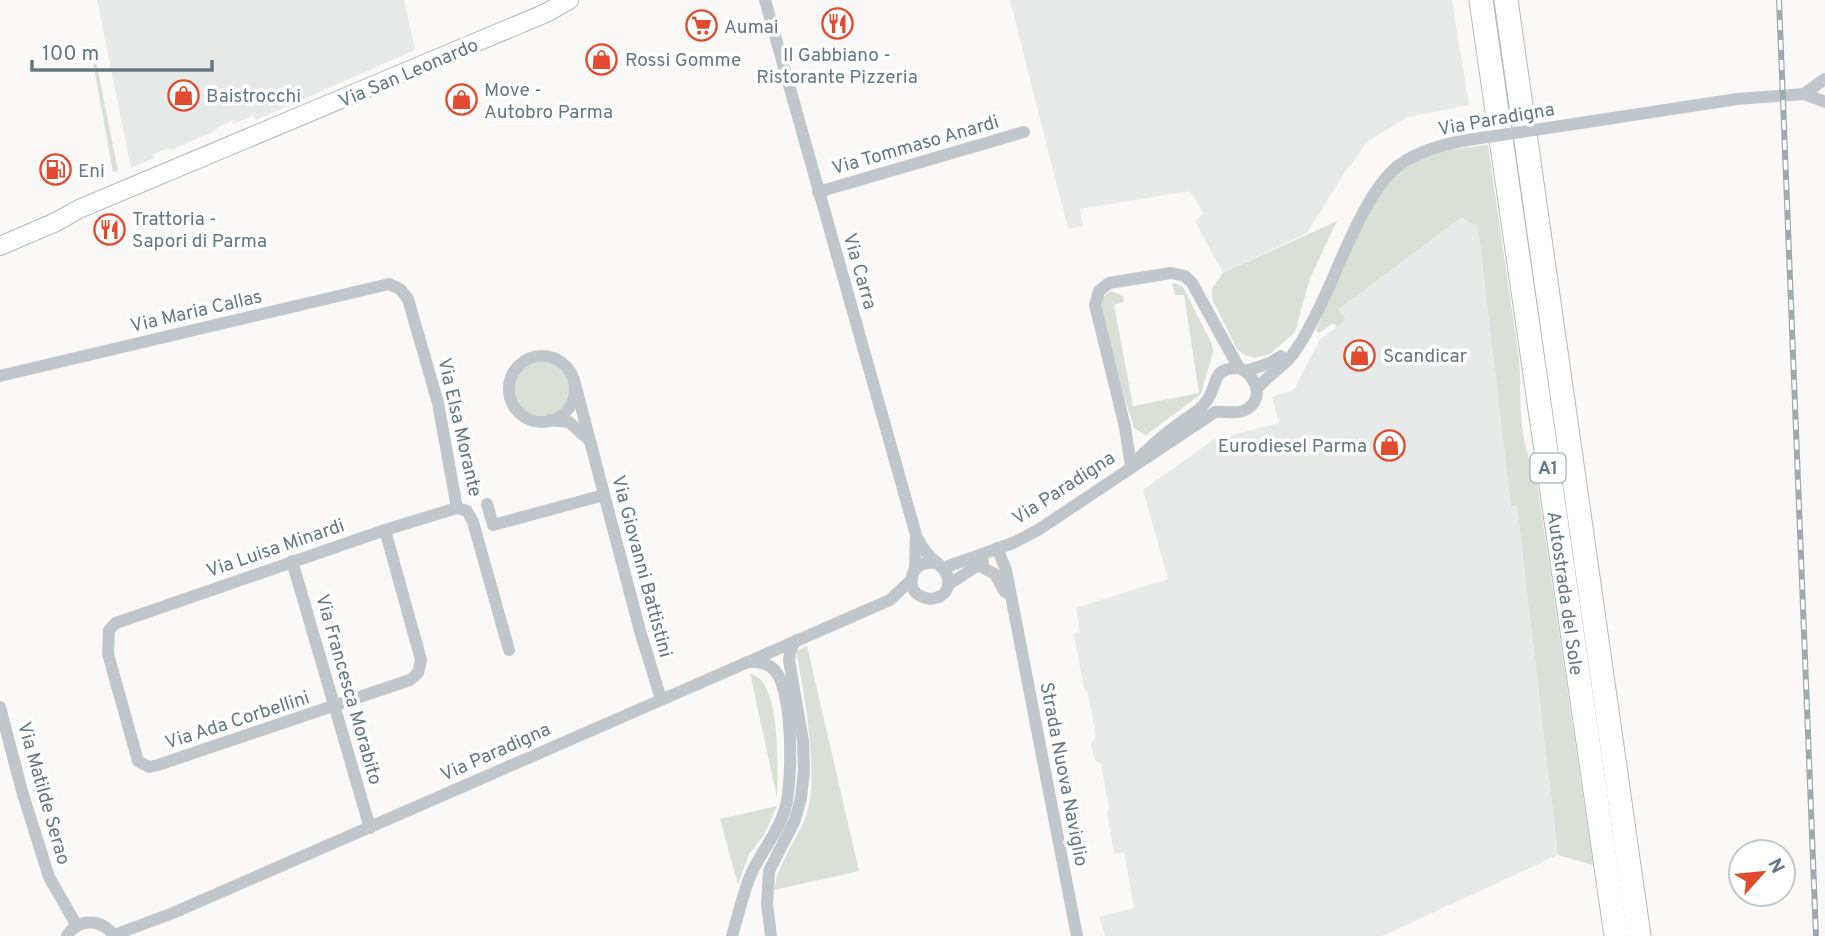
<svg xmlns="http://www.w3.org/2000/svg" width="1825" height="936" font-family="Overpass,sans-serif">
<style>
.built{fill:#e8e9e9}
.green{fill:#dadfd7}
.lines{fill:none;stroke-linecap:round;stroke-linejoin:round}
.secondary-casing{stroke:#b3babe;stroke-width:20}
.highway-casing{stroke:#b4babd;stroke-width:25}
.street{stroke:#c1c6ca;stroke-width:12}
.secondary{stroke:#fff;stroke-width:18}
.highway{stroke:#fff;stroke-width:23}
.rail-casing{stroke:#a0a9ae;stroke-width:6}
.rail{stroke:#fff;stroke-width:3.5;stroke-dasharray:10;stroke-linecap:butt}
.street-bridge{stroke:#c1c6ca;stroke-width:12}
.labels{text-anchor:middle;stroke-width:7;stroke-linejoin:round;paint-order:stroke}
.shield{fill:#fff;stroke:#93a0a8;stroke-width:2}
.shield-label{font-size:18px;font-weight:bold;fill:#657882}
.poi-label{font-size:19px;fill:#657882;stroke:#fff;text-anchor:start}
.street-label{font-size:19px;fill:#657882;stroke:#fff}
</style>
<rect width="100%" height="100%" fill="#faf9f8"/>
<g class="built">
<polygon points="97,0 404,0 415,50 256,120 254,115 234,124 232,121 216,128 217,130 171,150 169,148 160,151 153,155 154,158 131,168"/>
<polygon points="1010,0 1452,0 1469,105 1408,117 1368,141 1343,175 1307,233 1223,273 1195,221 1204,213 1190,191 1080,209 1083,226 1068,229"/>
<polygon points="1462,217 1478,227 1511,506 1517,505 1558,855 1382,936 1105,936 1099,917 1134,908 1124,852 1114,854 1107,813 1109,808 1101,764 1094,759 1091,744 1096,737 1088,693 1084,689 1074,634 1080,632 1076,608 1168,579 1143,490 1213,440 1279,423 1272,397 1294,390 1320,339 1346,320 1339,309"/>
</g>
<g class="green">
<polygon points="93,62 97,66 118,171 113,172"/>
<path d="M 1488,145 L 1519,359 C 1521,386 1519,412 1524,439 C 1526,453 1533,467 1537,482 L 1593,865 L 1558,855 L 1517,506 L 1511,506 L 1478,227 L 1462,217 L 1339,309 L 1346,320 L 1337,327 L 1333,323 L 1319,333 L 1316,330 C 1335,287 1369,192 1406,166 C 1431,150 1461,148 1488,145 Z"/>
<polygon points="1337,221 1310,278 1295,332 1270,354 1255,358 1245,355 1237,349 1212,299 1212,288 1223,273"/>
<polygon points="1172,282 1183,287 1212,344 1213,352 1201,394 1146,435 1134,428 1098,314 1102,298 1111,291 1123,296 1124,302 1114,305 1133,406 1199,393 1184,295 1175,295"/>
<circle cx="542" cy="389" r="27"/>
<path d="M 807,646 L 859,871 L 774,890 C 778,862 796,842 806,816 C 820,778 804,692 796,651 Z"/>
<path d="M 750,673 C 753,675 757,676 760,679 C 780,699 778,771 777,798 Z"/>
<polygon points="777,806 764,835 749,854 738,885 720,819"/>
</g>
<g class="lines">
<defs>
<polyline id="secondary" points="0,246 56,222 79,209 546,13 569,0"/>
<g id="highway">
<polyline points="1481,0 1616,936"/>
<polyline points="1506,0 1639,936"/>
</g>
</defs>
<use href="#secondary" class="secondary-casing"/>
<use href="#highway" class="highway-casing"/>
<g class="street">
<polyline points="765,0 916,535 915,569"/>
<polyline points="1825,79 1804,94 1825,102"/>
<polyline points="1561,126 1737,99 1804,94"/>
<polyline points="818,192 1024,132"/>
<circle cx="542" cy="389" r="33"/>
<polyline points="1246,371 1270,363 1281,356"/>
<polyline points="0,376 389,284 400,289 408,299 438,403 457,508 467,511 473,522 509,650"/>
<polyline points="574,380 640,631 661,699"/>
<path d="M 1257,389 C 1266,377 1278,370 1288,360 C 1297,350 1305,336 1311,324 C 1336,280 1362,190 1402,163 C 1421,150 1445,144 1467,140"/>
<polyline points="550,420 569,422 588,439"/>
<polyline points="1131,466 1125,427 1095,305 1099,291 1109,283 1171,273 1185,276 1192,283 1239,368"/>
<polyline points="487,504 493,525 604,495"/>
<polyline points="385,530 421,660 418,673 410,680 158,765 149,767 138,761 108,654 109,630 116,623 385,530 457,508"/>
<path d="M 918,539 C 921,544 923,549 927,553 C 933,561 946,567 948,578 C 952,601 921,606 912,587 C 909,569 922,559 938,564"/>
<polyline points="997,548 1006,570 1077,936"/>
<polyline points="292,561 370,828"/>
<polyline points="977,565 995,574 1005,592"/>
<path d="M 943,568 L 1013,543 L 1038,530 L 1215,412 C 1223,411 1235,414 1243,411 C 1266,402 1257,375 1239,368 C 1209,367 1219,388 1205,403 C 1199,411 1191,415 1184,420 C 1166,433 1149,447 1134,463"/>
<polyline points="948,585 983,562"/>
<polyline points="0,707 22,791 49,877 77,926"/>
<polyline points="114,935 173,913 890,600 911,580"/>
<path d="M 67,936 C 79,917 102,919 114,936"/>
<path d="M 732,936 C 739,914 743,890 753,870 C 763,849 779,831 785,809 C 793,782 793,694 776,672 C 770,663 757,661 747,662"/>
<polyline points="771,936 767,904 769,871 795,820 801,798 804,771 803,741 789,660 791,648 797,640"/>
</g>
<use href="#secondary" class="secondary"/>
<use href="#highway" class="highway"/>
<defs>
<polyline id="rail" points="1779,0 1816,936"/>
</defs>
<use href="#rail" class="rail-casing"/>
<use href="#rail" class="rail"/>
<polyline class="street-bridge" points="1467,140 1561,126"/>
</g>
<defs>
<symbol id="restaurant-ring" viewBox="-11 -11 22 22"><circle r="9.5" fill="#fff" stroke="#e14b30" stroke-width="1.5"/><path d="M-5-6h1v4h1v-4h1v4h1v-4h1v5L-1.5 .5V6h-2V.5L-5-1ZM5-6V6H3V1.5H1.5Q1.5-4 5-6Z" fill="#e14b30"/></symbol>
<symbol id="supermarket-ring" viewBox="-11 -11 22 22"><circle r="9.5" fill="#fff" stroke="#e14b30" stroke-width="1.5"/><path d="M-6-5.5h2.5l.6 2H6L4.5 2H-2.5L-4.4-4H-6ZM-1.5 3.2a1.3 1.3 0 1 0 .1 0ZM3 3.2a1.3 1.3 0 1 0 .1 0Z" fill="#e14b30"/></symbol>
<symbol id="shop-ring" viewBox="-11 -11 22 22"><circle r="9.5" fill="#fff" stroke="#e14b30" stroke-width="1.5"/><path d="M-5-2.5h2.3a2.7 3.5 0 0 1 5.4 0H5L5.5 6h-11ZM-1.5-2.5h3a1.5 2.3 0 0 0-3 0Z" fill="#e14b30"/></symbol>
<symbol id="fuel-ring" viewBox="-11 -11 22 22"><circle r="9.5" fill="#fff" stroke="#e14b30" stroke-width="1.5"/><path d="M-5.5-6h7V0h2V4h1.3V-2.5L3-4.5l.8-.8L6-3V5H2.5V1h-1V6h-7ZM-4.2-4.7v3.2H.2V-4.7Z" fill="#e14b30"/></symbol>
</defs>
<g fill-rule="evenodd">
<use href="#restaurant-ring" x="820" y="6" width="35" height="35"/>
<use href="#supermarket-ring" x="684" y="8" width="35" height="35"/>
<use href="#shop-ring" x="584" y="42" width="35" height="35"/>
<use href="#shop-ring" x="166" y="78" width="35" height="35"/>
<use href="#shop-ring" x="444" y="82" width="35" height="35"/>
<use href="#fuel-ring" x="38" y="152" width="35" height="35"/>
<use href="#restaurant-ring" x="92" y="212" width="35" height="35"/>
<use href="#shop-ring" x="1342" y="338" width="35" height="35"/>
<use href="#shop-ring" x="1372" y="428" width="35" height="35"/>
</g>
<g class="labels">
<rect class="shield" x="1530.5" y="453.5" width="35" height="29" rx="5"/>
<g class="shield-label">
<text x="1548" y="474">A1</text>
</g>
<g class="poi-label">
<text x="724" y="33">Aumai</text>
<text x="837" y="61" text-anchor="middle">Il Gabbiano -<tspan x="837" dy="22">Ristorante Pizzeria</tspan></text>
<text x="625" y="66">Rossi Gomme</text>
<text x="484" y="96">Move -<tspan x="484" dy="22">Autobro Parma</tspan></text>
<text x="206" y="102">Baistrocchi</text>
<text x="78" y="177">Eni</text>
<text x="132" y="225">Trattoria -<tspan x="132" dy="22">Sapori di Parma</tspan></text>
<text x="1383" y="362">Scandicar</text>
<text x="1367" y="452" text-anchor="end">Eurodiesel Parma</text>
</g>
<g class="street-label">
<text transform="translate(408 72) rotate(-23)" y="7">Via San Leonardo</text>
<text transform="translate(1496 118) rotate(-10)" y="7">Via Paradigna</text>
<text transform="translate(915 144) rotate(-16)" y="7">Via Tommaso Anardi</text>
<text transform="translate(861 271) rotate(74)" y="7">Via Carra</text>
<text transform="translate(196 310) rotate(-13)" y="7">Via Maria Callas</text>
<text transform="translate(461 427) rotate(77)" y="7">Via Elsa Morante</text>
<text transform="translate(1063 487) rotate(-33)" y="7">Via Paradigna</text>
<text transform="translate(275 547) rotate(-19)" y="7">Via Luisa Minardi</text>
<text transform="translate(643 566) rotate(75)" y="7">Via Giovanni Battistini</text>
<text transform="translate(1566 593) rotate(82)" y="7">Autostrada del Sole</text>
<text transform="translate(350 689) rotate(74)" y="7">Via Francesca Morabito</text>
<text transform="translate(237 719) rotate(-18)" y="7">Via Ada Corbellini</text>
<text transform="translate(495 751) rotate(-24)" y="7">Via Paradigna</text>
<text transform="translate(1065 774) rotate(79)" y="7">Strada Nuova Naviglio</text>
<text transform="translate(45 793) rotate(74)" y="7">Via Matilde Serao</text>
</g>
</g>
<g transform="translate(1762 873) rotate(63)"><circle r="33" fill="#ffffff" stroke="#c1c9cd" stroke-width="2"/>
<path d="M0-5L12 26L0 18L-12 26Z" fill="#e14b30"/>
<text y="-10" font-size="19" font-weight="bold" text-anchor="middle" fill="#657882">N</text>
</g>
<path d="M32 60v10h180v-10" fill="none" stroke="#657882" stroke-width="3.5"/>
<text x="42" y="60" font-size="21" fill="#657882" stroke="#ffffff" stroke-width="5" paint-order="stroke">100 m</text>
</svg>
